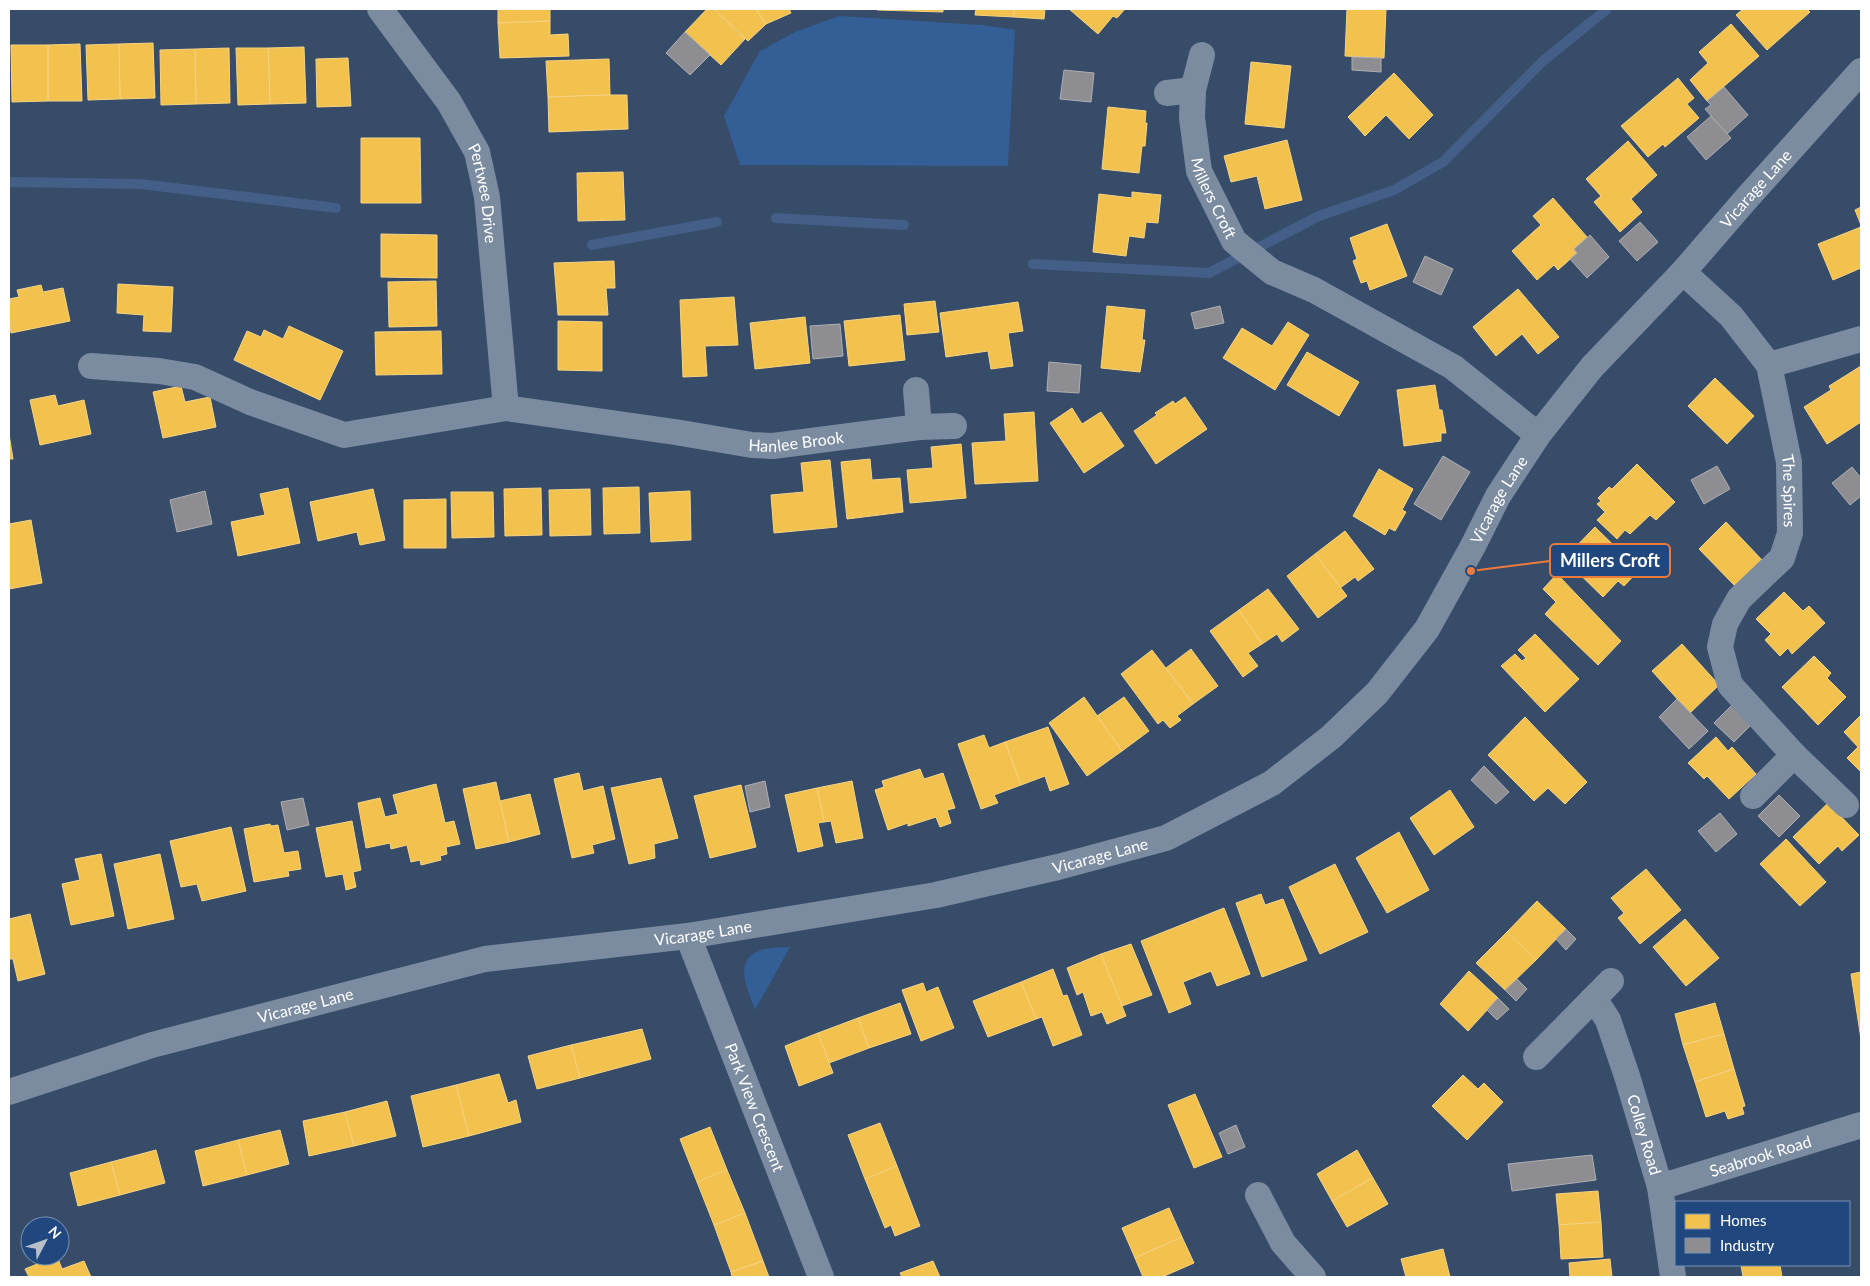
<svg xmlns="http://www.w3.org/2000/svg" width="1870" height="1286" font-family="Lato,sans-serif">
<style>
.green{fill:#345e96}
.homes{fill:#f2c14e;stroke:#f6d483}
.industry{fill:#8d8d92;stroke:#afafb3}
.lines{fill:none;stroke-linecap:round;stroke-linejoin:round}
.stream{stroke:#435f87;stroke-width:10}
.minor{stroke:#7b8ca0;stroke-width:26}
.labels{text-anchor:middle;stroke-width:5;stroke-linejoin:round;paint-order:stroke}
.street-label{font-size:16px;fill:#fff;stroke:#20487f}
.leader{fill:none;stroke:#ed7a3d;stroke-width:2}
.callout-dot{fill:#ed7a3d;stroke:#20487f;stroke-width:2}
.callout{fill:#20487f;stroke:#ed7a3d;stroke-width:2}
.callout-label{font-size:18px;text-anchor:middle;font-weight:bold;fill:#fff}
</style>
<rect width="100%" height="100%" fill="#364c69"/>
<g class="green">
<polygon points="839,16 982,25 1015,30 1008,166 740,165 724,116 760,51 795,32"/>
<path d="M 790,947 L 755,1010 C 749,992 732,961 759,951 C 767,947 780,948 790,947 Z"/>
</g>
<g class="homes">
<polygon points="498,9 550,9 550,21 498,23"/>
<polygon points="707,9 714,9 745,39 721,65 685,32"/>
<polygon points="714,9 756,9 766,24 748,41"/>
<polygon points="756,9 789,9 791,13 766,24"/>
<polygon points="877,9 943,9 943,12 877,10"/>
<polygon points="976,9 1014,9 1014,17 975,15"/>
<polygon points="1014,9 1045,9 1044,19 1014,17"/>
<polygon points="1069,9 1125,9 1117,18 1113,16 1098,34"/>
<polygon points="1347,9 1386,9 1384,58 1345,56"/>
<polygon points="1743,9 1807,9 1810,12 1767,50 1736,15"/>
<polygon points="550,21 550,35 568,34 569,56 500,58 498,23"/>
<polygon points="1731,24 1759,56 1707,101 1690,80 1708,63 1699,52"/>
<polygon points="153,43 155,98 120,99 119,44"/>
<polygon points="80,44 82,101 48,101 48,45"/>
<polygon points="119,44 120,99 88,100 86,45"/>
<polygon points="11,45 48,45 48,101 12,102"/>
<polygon points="304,47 306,103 270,104 268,48"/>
<polygon points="229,48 230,103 196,104 195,49"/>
<polygon points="236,48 268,48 270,104 238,105"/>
<polygon points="195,49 196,104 161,105 160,50"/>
<polygon points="348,58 351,106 317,107 316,59"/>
<polygon points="609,59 610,95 548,97 546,61"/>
<polygon points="1251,62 1291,66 1284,128 1245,124"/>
<polygon points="1394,73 1433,115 1409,139 1386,115 1365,136 1348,117"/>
<polygon points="1678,78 1694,98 1687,104 1699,118 1665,147 1663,144 1648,157 1621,126"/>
<polygon points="610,95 627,95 628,129 549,132 548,97"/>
<polygon points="1108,107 1146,111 1145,123 1147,123 1145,146 1142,146 1139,173 1102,169"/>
<polygon points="361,138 420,138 421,203 361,203"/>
<polygon points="1287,140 1302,200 1265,209 1257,176 1231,182 1224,156"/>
<polygon points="1628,141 1657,175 1631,199 1642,212 1620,232 1594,202 1601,196 1586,179"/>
<polygon points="623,172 625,220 578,221 577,173"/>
<polygon points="1132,192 1161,195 1158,223 1146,222 1144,238 1129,236 1126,256 1093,252 1099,194 1132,198"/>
<polygon points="1553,198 1587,237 1574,249 1577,253 1558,270 1554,265 1537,280 1512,251 1541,225 1533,216"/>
<polygon points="1861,207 1861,225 1855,210"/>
<polygon points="1387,224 1407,276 1370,290 1367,281 1361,283 1353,261 1357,259 1350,238"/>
<polygon points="1861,227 1861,268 1833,280 1818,244"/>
<polygon points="381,234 437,235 437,278 381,277"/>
<polygon points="614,261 615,288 606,288 608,315 558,315 554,263"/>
<polygon points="436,281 437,326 389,327 388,282"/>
<polygon points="118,284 173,287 171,332 143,331 144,315 117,313"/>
<polygon points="41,285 43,292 63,288 70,321 11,333 9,322 9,299 19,297 17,290"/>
<polygon points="1518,289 1559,337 1538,354 1522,334 1496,356 1473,327"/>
<polygon points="734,297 738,345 705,346 707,376 683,377 680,300"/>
<polygon points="935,301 939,332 907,335 904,304"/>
<polygon points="1018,302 1023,331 1008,333 1013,366 991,369 988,351 946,357 940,313"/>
<polygon points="1107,306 1145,310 1142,340 1145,340 1140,372 1101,368"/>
<polygon points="900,315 905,360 849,366 844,321"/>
<polygon points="805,317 810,363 755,369 750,323"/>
<polygon points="558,321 602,322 602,371 558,370"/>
<polygon points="1288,322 1309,335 1275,390 1223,358 1242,328 1272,346"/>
<polygon points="289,326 343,351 320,400 234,360 247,331 261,337 264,330 283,339"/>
<polygon points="441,331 442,374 376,375 375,332"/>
<polygon points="1307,352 1359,382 1339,416 1287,385"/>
<polygon points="1861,366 1861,422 1827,444 1804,407 1831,390 1829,386"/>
<polygon points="1715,378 1754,416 1727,444 1688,406"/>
<polygon points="1435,385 1439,410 1442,410 1446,433 1441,433 1441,441 1404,446 1397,390"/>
<polygon points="181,386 185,402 210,397 216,427 163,438 153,392"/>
<polygon points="55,395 58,406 84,400 91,434 40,445 30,400"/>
<polygon points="1185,397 1207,429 1156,464 1134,431 1157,415 1155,413 1173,401 1175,404"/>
<polygon points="1072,408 1082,424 1101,412 1124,446 1084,473 1050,423"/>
<polygon points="1034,412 1038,481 975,484 972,443 1006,441 1004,414"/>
<polygon points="9,434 13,459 9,459"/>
<polygon points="961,444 966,498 910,503 907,470 933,468 931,447"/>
<polygon points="870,459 872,480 900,478 903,512 847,519 841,462"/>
<polygon points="830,460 837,527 774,533 771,495 804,492 801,463"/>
<polygon points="1637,464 1675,502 1656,520 1650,515 1630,534 1625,530 1617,539 1597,520 1605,512 1597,504 1601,501 1598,498 1609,487 1612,489"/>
<polygon points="1379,469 1413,489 1402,510 1406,512 1395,531 1389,528 1385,535 1353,516"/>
<polygon points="639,487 640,533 604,534 603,488"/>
<polygon points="288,488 300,543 238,556 231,522 265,515 260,494"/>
<polygon points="541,488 542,535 505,536 504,489"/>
<polygon points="373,489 385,540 360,545 357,532 318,541 310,502"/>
<polygon points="590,489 591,535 550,536 549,490"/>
<polygon points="690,491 691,540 651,542 649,493"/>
<polygon points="451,492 493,492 494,537 452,538"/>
<polygon points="446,499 446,548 404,548 404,500"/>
<polygon points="31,520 42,583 9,589 9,524"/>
<polygon points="1726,522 1762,560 1735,586 1699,549"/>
<polygon points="1595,527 1639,570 1624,586 1618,581 1603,597 1564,559"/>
<polygon points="1345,531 1374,569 1358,581 1355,577 1340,588 1315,554"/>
<polygon points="1315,554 1347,596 1318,618 1287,576"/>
<polygon points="1557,574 1621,641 1598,665 1545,614 1556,602 1543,589"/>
<polygon points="1268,589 1299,629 1282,642 1277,634 1262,644 1239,610"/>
<polygon points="1784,592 1803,611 1809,606 1825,623 1792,654 1788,648 1780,656 1765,640 1771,634 1756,619"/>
<polygon points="1239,610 1262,644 1248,653 1258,666 1243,677 1210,631"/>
<polygon points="1535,634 1579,679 1545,712 1501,666 1515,654 1522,661 1526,658 1518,650"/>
<polygon points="1682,644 1719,685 1690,713 1652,671"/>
<polygon points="1191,649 1218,686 1193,704 1166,668"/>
<polygon points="1152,650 1193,704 1177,716 1181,720 1170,728 1163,720 1158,724 1121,674"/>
<polygon points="1814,656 1831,673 1827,678 1846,697 1818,725 1782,687"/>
<polygon points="1084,697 1122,751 1087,776 1049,723"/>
<polygon points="1124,697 1149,731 1122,751 1097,716"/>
<polygon points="1861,715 1861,772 1847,758 1858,747 1844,732"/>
<polygon points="1525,717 1587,782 1565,804 1548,788 1534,801 1488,755"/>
<polygon points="1048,727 1069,784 1050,791 1045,776 1021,785 1005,742"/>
<polygon points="984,735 989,748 1005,742 1021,785 994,795 998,803 981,809 958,744"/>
<polygon points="1716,737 1728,751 1732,747 1756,774 1729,799 1707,776 1704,779 1688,763"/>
<polygon points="920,769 924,779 943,773 955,808 947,810 951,823 940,827 936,817 908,826 908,823 888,830 875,790 884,787 882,781"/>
<polygon points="579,773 583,791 603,786 615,839 592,845 594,853 572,858 554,779"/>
<polygon points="661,778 678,838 654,844 655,858 629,864 611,788"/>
<polygon points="852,781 863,838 836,843 831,821 824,822 817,788"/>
<polygon points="496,782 509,842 476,849 463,789"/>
<polygon points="436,784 445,823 454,821 460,844 446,847 447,854 440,856 441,860 421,865 420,860 411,862 407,845 391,849 390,843 366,848 358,803 380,798 385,817 398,814 393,795"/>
<polygon points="741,785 756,847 710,858 694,796"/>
<polygon points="817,788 824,822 818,823 823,846 798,852 785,795"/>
<polygon points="1450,790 1474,827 1434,855 1410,818"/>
<polygon points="530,794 540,834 509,842 500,801"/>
<polygon points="1828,803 1859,835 1842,851 1838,846 1819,864 1793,837"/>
<polygon points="352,821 361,870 353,872 356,887 346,890 343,874 326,877 316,828"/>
<polygon points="270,824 271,826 278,825 284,853 298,851 301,869 288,871 289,876 254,882 244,829"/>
<polygon points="231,827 246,891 202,901 197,884 181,887 170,841"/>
<polygon points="1399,832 1429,890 1387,913 1356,858"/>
<polygon points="1786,839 1826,882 1800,906 1760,864"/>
<polygon points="101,854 114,916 71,925 62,884 80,880 75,859"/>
<polygon points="160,854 174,919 128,929 114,864"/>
<polygon points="1335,864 1368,932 1320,954 1289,887"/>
<polygon points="1646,869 1681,910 1640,944 1618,918 1624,913 1611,898"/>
<polygon points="1261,894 1265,905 1283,899 1307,960 1262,977 1236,903"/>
<polygon points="1537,901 1566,929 1536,960 1507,932"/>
<polygon points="1224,908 1250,974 1217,986 1211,971 1183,982 1191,1004 1169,1013 1141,941"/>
<polygon points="30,914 45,974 18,981 13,959 9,959 9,919"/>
<polygon points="1685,919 1719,958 1686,986 1653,947"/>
<polygon points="1507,932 1536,960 1505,990 1476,963"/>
<polygon points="1131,944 1152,995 1122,1006 1101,954"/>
<polygon points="1101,954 1126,1016 1107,1024 1102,1012 1091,1016 1083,992 1077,995 1067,968"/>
<polygon points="1053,969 1063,996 1067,995 1082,1035 1053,1046 1042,1017 1036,1019 1021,982"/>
<polygon points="1469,971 1498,998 1468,1031 1440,1004"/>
<polygon points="1861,972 1861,1039 1851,974"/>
<polygon points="1021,982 1036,1019 988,1037 973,1001"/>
<polygon points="923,983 926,992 938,987 954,1028 921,1041 902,990"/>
<polygon points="900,1003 911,1034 869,1048 858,1018"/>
<polygon points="1715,1003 1724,1034 1683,1045 1675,1014"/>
<polygon points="858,1018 869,1048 829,1063 818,1033"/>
<polygon points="642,1029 651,1059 580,1078 571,1045"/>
<polygon points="818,1033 833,1073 799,1086 785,1046"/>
<polygon points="1724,1034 1734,1069 1695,1082 1683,1045"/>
<polygon points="571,1045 580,1078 537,1089 528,1056"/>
<polygon points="1734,1069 1745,1106 1742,1107 1744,1114 1728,1119 1725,1111 1706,1117 1695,1082"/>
<polygon points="499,1074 508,1103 516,1100 521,1122 469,1136 456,1085"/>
<polygon points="1463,1075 1478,1089 1484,1083 1503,1102 1467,1140 1432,1106"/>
<polygon points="456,1085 469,1136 423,1147 411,1096"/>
<polygon points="1195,1094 1222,1157 1194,1168 1168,1105"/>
<polygon points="387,1101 396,1136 354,1146 345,1112"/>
<polygon points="345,1112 354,1146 309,1156 303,1121"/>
<polygon points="880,1123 897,1166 865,1179 848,1135"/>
<polygon points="710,1127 727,1170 697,1182 680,1139"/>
<polygon points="280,1130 289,1164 247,1175 238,1140"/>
<polygon points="238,1140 247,1175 203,1186 195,1151"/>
<polygon points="156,1150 165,1183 120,1195 111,1162"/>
<polygon points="1357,1150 1373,1178 1332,1201 1317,1174"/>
<polygon points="111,1162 120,1195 78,1206 70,1173"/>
<polygon points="897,1166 920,1226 895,1236 891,1225 885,1228 865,1179"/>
<polygon points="727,1170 745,1213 714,1225 697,1182"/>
<polygon points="1373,1178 1388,1204 1347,1227 1332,1201"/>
<polygon points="1598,1191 1601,1222 1559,1225 1556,1194"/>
<polygon points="1169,1208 1182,1237 1135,1258 1122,1228"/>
<polygon points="745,1213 763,1261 731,1272 714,1225"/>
<polygon points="1601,1222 1603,1257 1561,1259 1559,1225"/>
<polygon points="1182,1237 1194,1263 1162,1277 1143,1277 1135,1258"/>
<polygon points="1443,1249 1450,1277 1406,1277 1401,1259"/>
<polygon points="57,1256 62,1269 84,1261 91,1277 29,1277 25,1269"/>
<polygon points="1610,1259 1612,1277 1570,1277 1569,1263"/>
<polygon points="763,1261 769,1277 732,1277 731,1272"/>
<polygon points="933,1261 940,1277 902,1277 900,1273"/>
<polygon points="1741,1265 1780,1265 1782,1277 1743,1277"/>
</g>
<g class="industry">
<polygon points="685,32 710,55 690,75 666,53"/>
<polygon points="1352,57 1381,58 1381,72 1352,70"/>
<polygon points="1064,70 1094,73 1091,102 1060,99"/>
<polygon points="1724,87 1748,115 1727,134 1705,109 1711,105 1707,101"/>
<polygon points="1711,116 1731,138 1706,160 1687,137"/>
<polygon points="1640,222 1658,242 1637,261 1619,241"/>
<polygon points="1590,235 1609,257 1587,278 1570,259 1577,253 1574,249"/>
<polygon points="1425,256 1453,269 1441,295 1413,282"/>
<polygon points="1220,306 1224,323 1195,329 1191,313"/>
<polygon points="840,324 843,356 813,359 810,326"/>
<polygon points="1049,362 1081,365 1079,393 1047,391"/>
<polygon points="1443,456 1470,472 1441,520 1414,504"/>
<polygon points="1717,466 1730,489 1704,504 1691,480"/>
<polygon points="1852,467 1861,478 1861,496 1850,505 1832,483"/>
<polygon points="205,491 212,524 177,532 170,500"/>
<polygon points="1677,699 1708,731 1689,749 1659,717"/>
<polygon points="1733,704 1752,724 1734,742 1714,723"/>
<polygon points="1484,766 1509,792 1496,804 1471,780"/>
<polygon points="765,781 770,807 750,812 745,786"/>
<polygon points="1779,795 1800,816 1779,837 1758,816"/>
<polygon points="303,798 309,825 287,830 281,802"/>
<polygon points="1720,813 1737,834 1716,852 1698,831"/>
<polygon points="1566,929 1576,939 1566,950 1556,939"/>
<polygon points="1517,979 1527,989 1516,1001 1505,990"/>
<polygon points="1498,998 1509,1009 1497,1020 1487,1010"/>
<polygon points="1236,1125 1245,1147 1228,1154 1219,1133"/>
<polygon points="1592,1155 1596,1180 1512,1191 1508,1164"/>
</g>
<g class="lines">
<g class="stream">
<polyline points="9,182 141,184 336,208"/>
<polyline points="776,218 904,225"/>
<polyline points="592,245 717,222"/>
<polyline points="1033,264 1209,273 1319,216 1394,190 1443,162 1543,61 1607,9"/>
</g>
<g class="minor">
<path id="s1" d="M 380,9 L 449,102 L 477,152 L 487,197 L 506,408"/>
<path id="s2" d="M 1202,55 L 1193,90 L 1192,118 L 1199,171 L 1234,241 L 1272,272 L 1314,290 L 1453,367 L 1538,435"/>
<polyline points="1167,93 1193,90"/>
<path id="s3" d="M 1683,272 L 1731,316 L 1769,365 L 1789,462 L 1790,533 L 1782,558 L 1739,599 L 1725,624 L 1720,647 L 1730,685 L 1794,755 L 1846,805"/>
<polyline points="1769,365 1861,339"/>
<path id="s4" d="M 91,366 L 159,371 L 195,377 L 250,402 L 344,435 L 506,408 L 675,432 L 752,445 L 773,446 L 919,427 L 954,426"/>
<polyline points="916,390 919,427"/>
<polyline points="1753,796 1794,755"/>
<path id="s5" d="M 688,936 L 821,1277"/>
<path id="s6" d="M 1592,1000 L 1601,1009 L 1608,1020 L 1627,1076 L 1660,1187 L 1673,1277"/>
<polyline points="1536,1057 1611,981"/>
<path id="s7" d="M 9,1092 L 152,1045 L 485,959 L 688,936 L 936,895 L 1058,867 L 1166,838 L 1272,783 L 1331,737 L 1377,693 L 1427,629 L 1473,546 L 1498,496 L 1538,435 L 1592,367 L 1683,272 L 1747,198 L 1861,71"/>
<path id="s8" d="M 1660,1187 L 1861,1125"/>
<polyline points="1258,1195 1283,1243 1313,1277"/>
</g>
</g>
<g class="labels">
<g class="street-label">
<text dy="6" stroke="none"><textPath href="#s7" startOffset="2079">Vicarage Lane</textPath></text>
<text dy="6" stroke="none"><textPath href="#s1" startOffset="215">Pertwee Drive</textPath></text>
<text dy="6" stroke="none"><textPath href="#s2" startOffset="148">Millers Croft</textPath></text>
<text dy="6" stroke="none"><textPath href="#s4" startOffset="722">Hanlee Brook</textPath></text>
<text dy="6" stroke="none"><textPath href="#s3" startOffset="255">The Spires</textPath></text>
<text dy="6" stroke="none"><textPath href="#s7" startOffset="1674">Vicarage Lane</textPath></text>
<text dy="6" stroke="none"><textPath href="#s7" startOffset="1119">Vicarage Lane</textPath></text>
<text dy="6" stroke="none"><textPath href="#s7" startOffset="714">Vicarage Lane</textPath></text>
<text dy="6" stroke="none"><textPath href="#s7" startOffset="309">Vicarage Lane</textPath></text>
<text dy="6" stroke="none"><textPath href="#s5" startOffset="184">Park View Crescent</textPath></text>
<text dy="6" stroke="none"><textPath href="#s6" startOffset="146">Colley Road</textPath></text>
<text dy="6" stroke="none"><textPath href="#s8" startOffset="105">Seabrook Road</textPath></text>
</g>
</g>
<path class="leader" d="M1471 571L1550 561"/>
<circle class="callout-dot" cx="1471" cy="571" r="5"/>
<rect class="callout" x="1550" y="544" width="120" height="33" rx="5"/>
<g class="callout-label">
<text x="1610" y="567">Millers Croft</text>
</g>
<rect width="1870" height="1286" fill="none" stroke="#ffffff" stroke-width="20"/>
<rect x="1675" y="1201" width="175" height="65" fill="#20487f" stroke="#7991b2"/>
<rect x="1685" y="1214" width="25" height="15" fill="#f2c14e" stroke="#7991b2"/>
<text x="1720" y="1226" font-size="15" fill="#ffffff">Homes</text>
<rect x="1685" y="1238" width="25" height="15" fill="#8d8d92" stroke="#7991b2"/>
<text x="1720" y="1251" font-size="15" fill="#ffffff">Industry</text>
<g transform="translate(45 1241) rotate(49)"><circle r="24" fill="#20487f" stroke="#7991b2"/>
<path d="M0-4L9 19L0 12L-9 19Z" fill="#b9c0ca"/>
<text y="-8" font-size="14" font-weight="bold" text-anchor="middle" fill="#ffffff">N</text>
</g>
</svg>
